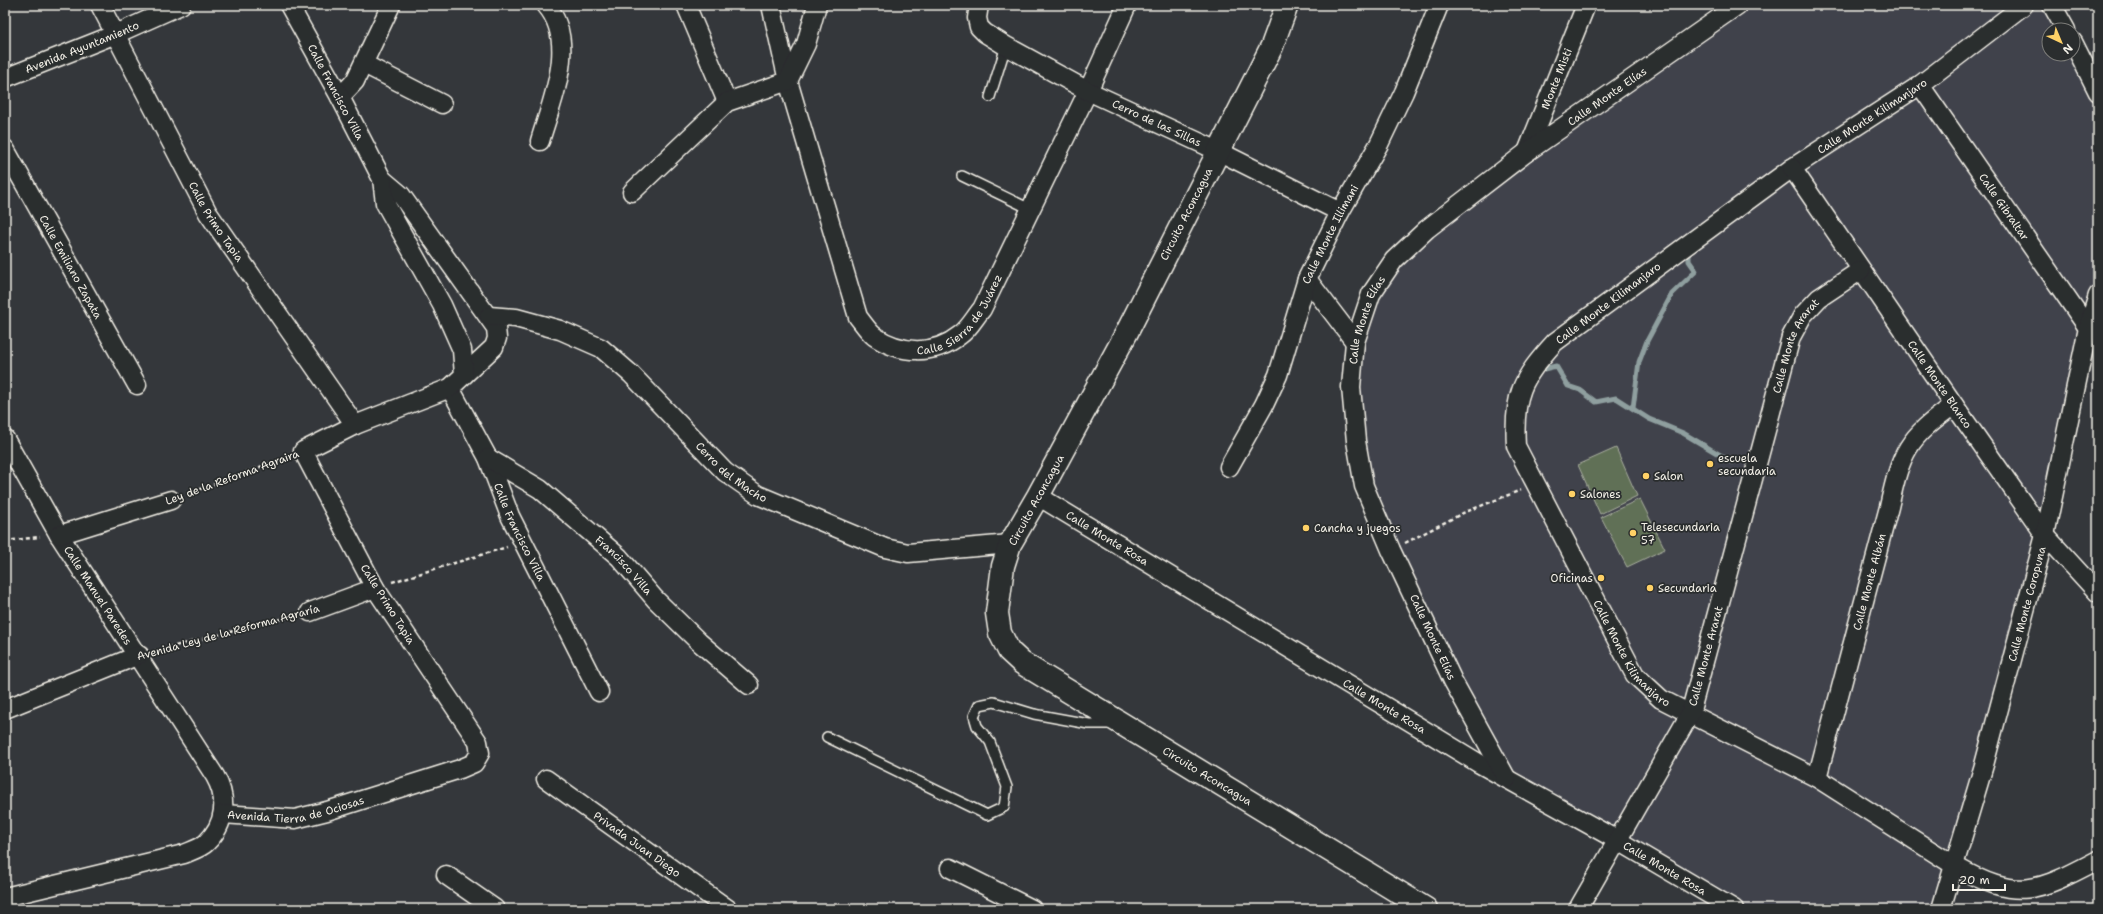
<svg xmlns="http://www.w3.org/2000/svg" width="2103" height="914" font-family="'Shantell Sans',sans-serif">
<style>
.built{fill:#40424b}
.green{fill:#616f57;stroke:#aab0a0}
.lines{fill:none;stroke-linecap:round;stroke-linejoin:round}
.stream{stroke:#8f9f9f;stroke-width:5}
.service-casing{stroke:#f4f1e8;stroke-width:12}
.minor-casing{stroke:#f4f1e8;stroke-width:21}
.tertiary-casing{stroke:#f4f1e8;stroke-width:25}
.path{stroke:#f4f1e8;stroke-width:2.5;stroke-dasharray:4 3;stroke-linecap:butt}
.service{stroke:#2a2d2e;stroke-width:9}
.minor{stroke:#2a2d2e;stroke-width:18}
.tertiary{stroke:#2a2d2e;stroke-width:22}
.poi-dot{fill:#ffd166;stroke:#2a2d2e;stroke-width:1.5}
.labels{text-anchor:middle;stroke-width:3.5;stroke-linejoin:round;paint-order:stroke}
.street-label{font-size:11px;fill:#f4f1e8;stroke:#2a2d2e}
.poi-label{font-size:11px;fill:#f4f1e8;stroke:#2a2d2e;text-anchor:start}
</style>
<rect width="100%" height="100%" fill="#34373b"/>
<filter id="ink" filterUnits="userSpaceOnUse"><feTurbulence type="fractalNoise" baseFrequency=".025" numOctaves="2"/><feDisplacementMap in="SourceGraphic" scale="8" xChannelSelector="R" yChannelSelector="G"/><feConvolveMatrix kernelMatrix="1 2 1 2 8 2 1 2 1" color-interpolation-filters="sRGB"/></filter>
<g filter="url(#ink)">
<polygon class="built" points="1738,5 2052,5 2066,30 2049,30 2049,54 2073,54 2098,92 2098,295 1941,909 1713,909 1507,779 1364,486 1355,342 1394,260"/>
<g class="green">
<polygon points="1616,448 1637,496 1600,514 1578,465"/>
<polygon points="1640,499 1665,549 1627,567 1601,517"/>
</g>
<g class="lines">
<g class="stream">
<polyline points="1544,369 1556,366 1568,386 1580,390 1596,402 1616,398 1649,419 1683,433 1732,462"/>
<polyline points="1633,408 1639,362 1647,341 1672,294 1696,271 1689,261 1689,252"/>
</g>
<defs>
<g id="service">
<polyline points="990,97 1006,46"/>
<polyline points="962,176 1030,209"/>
<polyline points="827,737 987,815 1004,807 1007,787 990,742 977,726 974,716 979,705 994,702 1034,714 1089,724 1112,724"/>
</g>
<g id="minor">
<path id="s1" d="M 100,5 L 208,213 L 355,425"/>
<polyline points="686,5 727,102"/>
<path id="s2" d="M 771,5 L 788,81 L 858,317 C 863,323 868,331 874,336 C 900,354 934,356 960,335 C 969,329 975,317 982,309 L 1088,91 L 1127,5"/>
<path id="s3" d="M 979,5 L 977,18 L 979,27 L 985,33 L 1006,46 L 1088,91 L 1218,151 L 1340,212"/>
<path id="s4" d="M 2024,5 L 1920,85 L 1792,168 L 1555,342 C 1521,379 1513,396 1516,446 L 1635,675 L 1661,699 L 1817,778 L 1955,866 C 2018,902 2037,892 2098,860"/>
<polyline points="2052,5 2066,30"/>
<polyline points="2073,42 2098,92"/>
<polyline points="364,64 442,104"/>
<path id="s5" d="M 5,78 L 116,34 L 181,5"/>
<path id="s6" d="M 1920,85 L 2088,328"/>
<polyline points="340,97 355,81 391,5"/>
<path d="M 540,141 C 552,100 578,42 546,5"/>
<path id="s7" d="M 5,149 L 137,385"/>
<path id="s8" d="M 1527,152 L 1586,5"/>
<path id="s9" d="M 1792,168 L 1954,405 L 2045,535 L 2098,593"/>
<polyline points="382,179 401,195 496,328 497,338 494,347 464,375"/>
<polyline points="632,192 727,102 788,81 806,44 817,5"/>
<polyline points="1307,279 1355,342"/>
<path id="s10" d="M 489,316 L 516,318 L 560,330 L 601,348 L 631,374 L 725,472 L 758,495 L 885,548 L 908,553 L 1010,544"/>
<path id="s11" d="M 450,388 L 488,458 L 510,516 L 599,692"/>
<path id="s12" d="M 5,439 L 59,535 L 215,776 C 228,799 226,824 206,843 C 201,848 191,851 184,854 L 5,897"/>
<path id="s13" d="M 488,458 L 540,489 L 619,557 L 655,599 L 699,642 L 749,685"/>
<path id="s14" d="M 1229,467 L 1264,405 L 1278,375 L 1307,279 L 1340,212 L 1379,144 L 1404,92 L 1439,5"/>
<path id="s15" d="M 1038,496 L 1480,764 L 1617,840 L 1734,909"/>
<polyline points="59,535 171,500"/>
<polyline points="310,612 375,588"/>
<polyline points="5,709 139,655"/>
<path id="s16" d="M 1817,778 L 1889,507 C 1901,452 1907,438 1954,405"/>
<path id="s17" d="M 546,779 L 728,909"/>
<path id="s18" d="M 1507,779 L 1453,681 L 1391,550 L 1364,486 L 1356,441 L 1351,387 L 1355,342 L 1371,294 L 1394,260 L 1427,229 L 1527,152 L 1738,5"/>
<path id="s19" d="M 223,814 L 295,819 L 327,811 L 460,769 L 474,763 L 480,753 L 478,742 L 375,588 L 303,451 L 355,425 L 450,388 L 464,375 L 462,350 L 442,305 L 385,203 L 382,179 L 340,97 L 289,5"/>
<polyline points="950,868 1032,909"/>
<polyline points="446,875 495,909"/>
<path id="s20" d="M 1578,909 L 1690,714 L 1791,337 L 1803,315 L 1819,298 L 1861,270"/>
<path id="s21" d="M 1941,909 L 1984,765 L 2045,535 L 2088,328 L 2098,295"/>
</g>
<g id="tertiary">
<path id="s22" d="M 1287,5 L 1272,46 L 1126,334 L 1038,496 L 1010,544 L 1003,566 L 997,613 L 1000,633 L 1009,651 L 1022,663 L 1426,909"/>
</g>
</defs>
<use href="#service" class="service-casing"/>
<use href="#minor" class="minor-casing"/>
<use href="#tertiary" class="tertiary-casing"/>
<g class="path">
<polyline points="187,494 287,457"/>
<polyline points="5,541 40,537"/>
<polyline points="1405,543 1463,513 1521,490"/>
<polyline points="392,582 507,547"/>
<polyline points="155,651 293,616"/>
</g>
<use href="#service" class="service"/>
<use href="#minor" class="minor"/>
<use href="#tertiary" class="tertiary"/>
</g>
</g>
<g class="poi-dot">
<circle cx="1710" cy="464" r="4"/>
<circle cx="1646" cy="476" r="4"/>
<circle cx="1572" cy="494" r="4"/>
<circle cx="1306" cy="528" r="4"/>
<circle cx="1633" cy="533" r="4"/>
<circle cx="1601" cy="578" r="4"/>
<circle cx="1650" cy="588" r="4"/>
</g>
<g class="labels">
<g class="street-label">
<text dy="4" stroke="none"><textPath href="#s5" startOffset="83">Avenida Ayuntamiento</textPath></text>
<text dy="4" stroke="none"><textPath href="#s8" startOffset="79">Monte Misti</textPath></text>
<text transform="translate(336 92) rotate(62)" y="4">Calle Francisco Villa</text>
<text dy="4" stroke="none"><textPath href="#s18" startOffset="832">Calle Monte Elías</textPath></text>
<text transform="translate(1872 116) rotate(-33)" y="4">Calle Monte Kilimanjaro</text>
<text dy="4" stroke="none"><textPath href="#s3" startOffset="225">Cerro de las Sillas</textPath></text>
<text dy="4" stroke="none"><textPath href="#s6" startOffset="148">Calle Gibraltar</textPath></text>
<text transform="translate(1186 214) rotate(-63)" y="4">Circuito Aconcagua</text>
<text dy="4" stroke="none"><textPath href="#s1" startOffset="246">Calle Primo Tapia</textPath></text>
<text dy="4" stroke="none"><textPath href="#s14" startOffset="255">Calle Monte Illimani</textPath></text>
<text dy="4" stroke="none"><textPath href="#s7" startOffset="135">Calle Emiliano Zapata</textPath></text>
<text transform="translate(1608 303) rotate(-37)" y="4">Calle Monte Kilimanjaro</text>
<text dy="4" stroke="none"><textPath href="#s2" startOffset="454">Calle Sierra de Juárez</textPath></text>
<text dy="4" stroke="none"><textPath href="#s18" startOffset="496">Calle Monte Elías</textPath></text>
<text dy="4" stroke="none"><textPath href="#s20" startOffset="609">Calle Monte Ararat</textPath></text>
<text dy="4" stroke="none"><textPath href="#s9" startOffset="262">Calle Monte Blanco</textPath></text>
<text dy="4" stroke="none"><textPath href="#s10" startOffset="298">Cerro del Macho</textPath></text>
<text transform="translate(232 477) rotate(-20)" y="4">Ley de la Reforma Agraira</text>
<text transform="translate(1036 500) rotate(-61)" y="4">Circuito Aconcagua</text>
<text dy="4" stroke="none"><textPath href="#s11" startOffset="160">Calle Francisco Villa</textPath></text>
<text dy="4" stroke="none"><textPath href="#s15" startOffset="81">Calle Monte Rosa</textPath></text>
<text dy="4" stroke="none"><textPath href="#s13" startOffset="174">Francisco Villa</textPath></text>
<text dy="4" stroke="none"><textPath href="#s16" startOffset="203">Calle Monte Albán</textPath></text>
<text dy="4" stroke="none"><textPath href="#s12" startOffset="182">Calle Manuel Paredes</textPath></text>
<text transform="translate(388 604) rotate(58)" y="4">Calle Primo Tapia</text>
<text dy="4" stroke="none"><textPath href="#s21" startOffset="317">Calle Monte Coropuna</textPath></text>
<text transform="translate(228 632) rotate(-15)" y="4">Avenida Ley de la Reforma Agraría</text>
<text transform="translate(1433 637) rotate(65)" y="4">Calle Monte Elías</text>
<text dy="4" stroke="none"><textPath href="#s4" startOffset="932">Calle Monte Kilimanjaro</textPath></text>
<text dy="4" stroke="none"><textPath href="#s20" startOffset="285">Calle Monte Ararat</textPath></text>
<text dy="4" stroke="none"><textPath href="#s15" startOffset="405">Calle Monte Rosa</textPath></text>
<text dy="4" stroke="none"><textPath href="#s22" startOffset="952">Circuito Aconcagua</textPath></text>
<text dy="4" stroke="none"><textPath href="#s19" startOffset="74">Avenida Tierra de Ociosas</textPath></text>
<text dy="4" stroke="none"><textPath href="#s17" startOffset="112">Privada Juan Diego</textPath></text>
<text dy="4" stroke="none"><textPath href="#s15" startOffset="729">Calle Monte Rosa</textPath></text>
</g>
<g class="poi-label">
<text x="1718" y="462">escuela<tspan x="1718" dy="13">secundaria</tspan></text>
<text x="1654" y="480">Salon</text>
<text x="1580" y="498">Salones</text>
<text x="1641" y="531">Telesecundaria<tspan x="1641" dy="13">57</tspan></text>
<text x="1314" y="532">Cancha y juegos</text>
<text x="1593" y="582" text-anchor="end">Oficinas</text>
<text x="1658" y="592">Secundaria</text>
</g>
</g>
<rect width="2103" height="914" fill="none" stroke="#2a2d2e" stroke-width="20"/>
<rect x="10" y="10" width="2083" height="894" fill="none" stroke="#f4f1e8" stroke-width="1.5" filter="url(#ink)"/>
<g transform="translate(2061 42) rotate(136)"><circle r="19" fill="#2a2d2e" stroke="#7b7b78"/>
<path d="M0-3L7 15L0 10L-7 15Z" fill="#ffd166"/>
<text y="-6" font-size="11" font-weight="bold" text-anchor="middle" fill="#f4f1e8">N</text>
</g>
<path d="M1953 884v6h52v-6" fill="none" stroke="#f4f1e8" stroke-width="2"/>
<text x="1959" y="884" font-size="12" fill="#f4f1e8" stroke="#2a2d2e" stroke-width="3" paint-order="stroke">20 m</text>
</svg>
